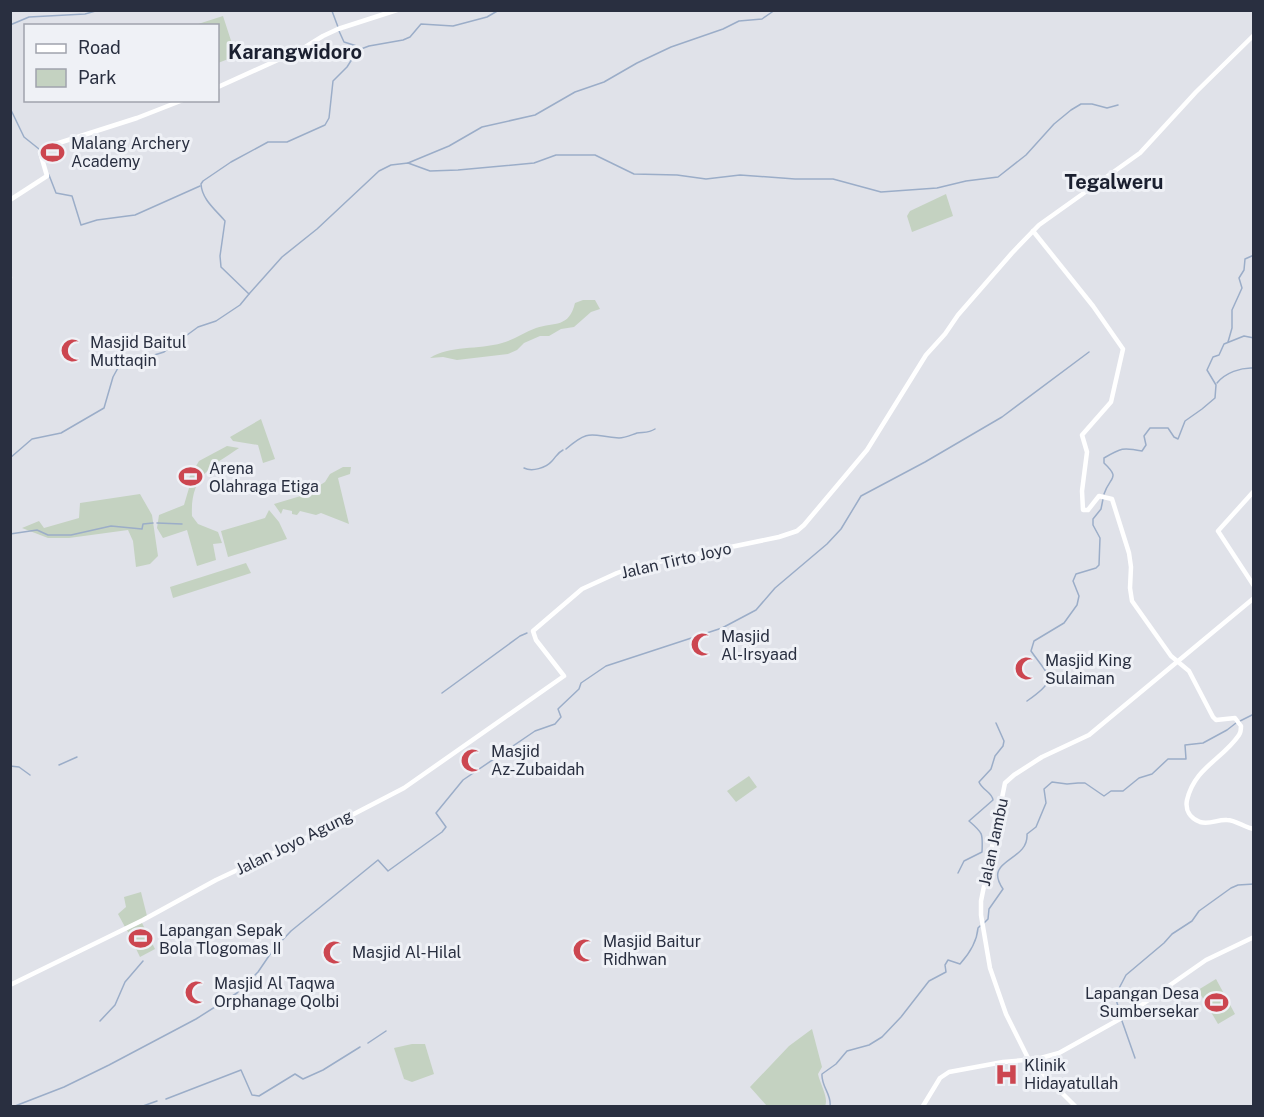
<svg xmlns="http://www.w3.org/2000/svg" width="1264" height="1117" font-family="'Public Sans',sans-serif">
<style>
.green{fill:#c4d2c1}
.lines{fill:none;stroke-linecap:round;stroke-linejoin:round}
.stream{stroke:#9badc8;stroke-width:1.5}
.secondary{stroke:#fff;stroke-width:4.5}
.labels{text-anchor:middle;stroke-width:6;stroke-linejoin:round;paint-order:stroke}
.poi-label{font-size:16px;fill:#292f40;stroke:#eff1f6;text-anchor:start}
.street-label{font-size:16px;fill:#292f40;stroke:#eff1f6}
.quarter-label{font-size:20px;font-weight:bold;fill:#1b2030;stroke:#eff1f6}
</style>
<rect width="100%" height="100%" fill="#e0e2e9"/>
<g class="green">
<polygon points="223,16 236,56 218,63 218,26 195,25"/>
<polygon points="946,194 953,216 912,232 907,216 910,211"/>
<path d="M 583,300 L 595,300 L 600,309 L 591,312 L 574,327 L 561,329 L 549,336 L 540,336 L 524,343 L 517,350 L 508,354 L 457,360 L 443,357 L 430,358 C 449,345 479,350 502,343 C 514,340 524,332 536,328 C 555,322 569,328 575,303 Z"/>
<polygon points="261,419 275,459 263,463 258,445 233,441 230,437"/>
<path d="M 227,446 L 239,448 C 211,467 190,476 192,516 L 198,524 L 218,532 L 222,543 L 213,544 L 216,560 L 197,566 L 187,530 L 163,538 L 157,528 L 159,515 L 184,505 L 189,488 L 188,481 L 191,481 L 188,480 L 191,474 L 195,475 L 192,473 L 199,461 Z"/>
<polygon points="343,467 351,467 350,474 338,478 349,524 321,513 316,515 300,511 297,515 292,514 292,511 283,509 281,514 274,504 304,495 325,482 330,474"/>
<polygon points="140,494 152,515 158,556 150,564 136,567 133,541 128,530 69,538 48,538 22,528 39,521 44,528 79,518 80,503"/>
<polygon points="269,510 279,522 287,539 228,557 221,531 265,518"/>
<polygon points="246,563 251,573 173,598 170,587"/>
<polygon points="749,776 757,787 736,802 727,791"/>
<polygon points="141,892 147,916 125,927 118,914 126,907 124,897"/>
<polygon points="142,923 155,949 140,957 127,930"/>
<polygon points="1216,979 1235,1014 1218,1024 1198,990"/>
<path d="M 812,1029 L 822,1067 L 818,1074 C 820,1084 829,1098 825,1106 L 767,1106 L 750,1087 L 789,1046 Z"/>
<polygon points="412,1044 425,1044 434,1074 412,1082 404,1079 394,1048"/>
</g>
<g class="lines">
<g class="stream">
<polyline points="332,11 338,27"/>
<polyline points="10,25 29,17 85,14 99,10"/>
<polyline points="339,31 344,42 360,47"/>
<polyline points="10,108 24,137 39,149"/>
<polyline points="408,163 449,146 482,127 535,115 575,92 604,82 637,63 671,47 723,29 739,21 762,19 775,10"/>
<polyline points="49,175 56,193 72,196 81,225 97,220 135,215 200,186"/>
<polyline points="249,294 282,257 317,229 379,171 391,165 408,163 430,171 458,170 534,163 556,155 595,155 634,174 677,175 706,179 740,175 795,179 833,179 881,192 937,188 966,181 998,177 1026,155 1054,124 1071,110 1081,104 1092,104 1107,108 1118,105"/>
<polyline points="1228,342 1232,328 1232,310 1242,288 1239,278 1244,270 1245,259 1254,255"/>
<path d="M 1217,383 C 1225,373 1241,367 1254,368"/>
<path d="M 566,449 C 590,428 591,436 619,438 C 625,438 631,435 637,433 C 644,432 649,433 655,429"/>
<path d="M 10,458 L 32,439 L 61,433 L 104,408 L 113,377 L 119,366 L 164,352 L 198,327 L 216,321 L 240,305 L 249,294 L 221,267 L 220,256 L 225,221 C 216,210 202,200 201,184 L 203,181 L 231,162 L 268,142 L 287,142 L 325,125 L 329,118 L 333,81 L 347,67 L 354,56 L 361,49 L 369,46 L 403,40 L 410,37 L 421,24 L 453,26 L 487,17 L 499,10"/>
<path d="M 524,468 C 532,472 546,468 552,461 C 556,457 557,453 563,450"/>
<path d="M 1104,494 C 1110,476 1121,479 1104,463 L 1104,458 C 1121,448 1123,447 1142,451 L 1146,445 L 1144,436 L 1150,428 L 1168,428 L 1174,437 L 1178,439 L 1185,421 L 1202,409 L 1215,398 L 1216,385 L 1207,370 L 1213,357 L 1219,355 L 1224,344 L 1244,336 L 1254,338"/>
<polyline points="157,523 182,524"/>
<polyline points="10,534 37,530 48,535 71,535 111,526 142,529 143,524 153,523"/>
<polyline points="442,693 520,636 527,633"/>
<path d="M 1027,701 C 1059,679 1050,678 1031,651 L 1034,641 L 1064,623 L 1077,605 L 1079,596 L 1073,581 L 1076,574 L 1096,568 L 1099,565 L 1100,538 L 1093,525 L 1093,519 L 1101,509 L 1103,499"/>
<polyline points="1240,721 1254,714"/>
<polyline points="59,765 77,757"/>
<polyline points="10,766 19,767 30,775"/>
<path d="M 958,873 L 964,861 L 982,852 C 983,833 983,833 969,821 L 993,800 C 992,792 982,790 979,782 L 991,769 L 995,756 L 1003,746 L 1004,741 L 996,723"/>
<path d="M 984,923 L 988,919 L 989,909 L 1003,889 C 982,859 1029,862 1027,834 L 1036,827 L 1046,803 L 1044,789 L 1052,782 L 1067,784 L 1078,783 L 1085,783 L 1104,796 L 1111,791 L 1123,791 L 1139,778 L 1152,774 L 1168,759 L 1186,759 L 1185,745 L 1203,743 L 1227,730 L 1236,723"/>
<polyline points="1121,1016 1115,996 1126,975 1164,943 1172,934 1192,921 1199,911 1231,888 1238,885 1254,884"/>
<polyline points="100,1021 115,1005 125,982 143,961"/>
<polyline points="1122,1021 1135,1058"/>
<polyline points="368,1043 386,1031"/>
<polyline points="166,1099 241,1070 252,1095 259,1096 295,1074 303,1079 323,1070 360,1047"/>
<polyline points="15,1106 64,1087 109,1065 196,1019 237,993 258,972 273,950 291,931 378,860 388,871 442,832 446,827 436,813 463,780 535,731 555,724 561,717 558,709 560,707 579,689 581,683 606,666 722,628 756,610 775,588 827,544 841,529 861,496 925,462 1002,417 1089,352"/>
<polyline points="143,1106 157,1101"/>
<path d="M 830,1106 C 832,1095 821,1086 822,1074 L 836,1064 L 847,1051 L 869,1045 L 882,1037 L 901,1017 L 929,981 L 946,972 L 945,965 L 948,960 L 960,964 C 969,954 977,941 978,928 L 980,926"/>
</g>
<g class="secondary">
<polyline points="218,87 302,49 323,36 338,29 397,10"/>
<polyline points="10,200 47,176 40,152 43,148 137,118 183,100"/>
<path d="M 1033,231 L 1093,306 L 1123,349 L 1111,402 L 1082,435 L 1087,452 L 1082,491 L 1083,510 L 1088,510 L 1099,496 L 1112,499 L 1129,553 L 1131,567 L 1130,588 L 1132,601 L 1171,656 L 1189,671 L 1213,717 L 1216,720 L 1235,718 L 1241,726 C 1241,730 1241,732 1239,735 C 1222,760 1195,767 1187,800 C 1185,810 1190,818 1200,822 C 1210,825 1218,819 1227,820 C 1236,820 1245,828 1254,829"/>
<polyline points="10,277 10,278"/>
<polyline points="1254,491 1218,531 1254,586"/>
<polyline points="10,985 143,920 216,880 323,830 404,788 564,676 536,640 533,631 582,589 617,573 634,567 779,537 797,531 804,525 867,450 926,355 945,334 958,315 1012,253 1039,225 1140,153 1196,92 1254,35"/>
<polyline points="923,1106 940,1078 949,1072 1003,1062 1037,1059 1059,1053 1127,1015 1206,960 1254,937"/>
<polyline points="1075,1106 1029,1060 1006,1014 990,968 981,915 981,901 1005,783 1014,775 1042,757 1089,735 1254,598"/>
</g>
</g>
<defs>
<symbol id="stadium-bare" viewBox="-9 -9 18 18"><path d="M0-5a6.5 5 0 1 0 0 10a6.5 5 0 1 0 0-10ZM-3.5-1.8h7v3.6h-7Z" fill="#cc4650" stroke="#eff1f6" stroke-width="2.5" paint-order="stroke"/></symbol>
<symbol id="mosque-bare" viewBox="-9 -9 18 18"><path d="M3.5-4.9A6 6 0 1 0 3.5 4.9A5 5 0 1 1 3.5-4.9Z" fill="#cc4650" stroke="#eff1f6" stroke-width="2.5" paint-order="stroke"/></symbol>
<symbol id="hospital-bare" viewBox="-9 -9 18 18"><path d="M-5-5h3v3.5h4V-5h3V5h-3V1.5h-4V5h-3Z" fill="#cc4650" stroke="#eff1f6" stroke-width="2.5" paint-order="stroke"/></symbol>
</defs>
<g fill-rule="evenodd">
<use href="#stadium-bare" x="36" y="136" width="33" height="33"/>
<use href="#mosque-bare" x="56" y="334" width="33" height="33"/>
<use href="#stadium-bare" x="174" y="460" width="33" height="33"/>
<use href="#mosque-bare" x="686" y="628" width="33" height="33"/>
<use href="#mosque-bare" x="1010" y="652" width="33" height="33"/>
<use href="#mosque-bare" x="456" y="744" width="33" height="33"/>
<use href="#stadium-bare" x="124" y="922" width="33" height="33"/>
<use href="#mosque-bare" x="568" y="934" width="33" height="33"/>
<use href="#mosque-bare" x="318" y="936" width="33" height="33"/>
<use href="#mosque-bare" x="180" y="976" width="33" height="33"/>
<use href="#stadium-bare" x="1200" y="986" width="33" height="33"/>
<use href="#hospital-bare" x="990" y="1058" width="33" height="33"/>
</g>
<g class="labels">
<g class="poi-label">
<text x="71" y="149">Malang Archery<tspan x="71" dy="18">Academy</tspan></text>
<text x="90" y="348">Masjid Baitul<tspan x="90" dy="18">Muttaqin</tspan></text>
<text x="209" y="474">Arena<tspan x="209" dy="18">Olahraga Etiga</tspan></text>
<text x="721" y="642">Masjid<tspan x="721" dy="18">Al-Irsyaad</tspan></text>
<text x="1045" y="666">Masjid King<tspan x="1045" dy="18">Sulaiman</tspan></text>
<text x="491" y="757">Masjid<tspan x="491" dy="18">Az-Zubaidah</tspan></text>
<text x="159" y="936">Lapangan Sepak<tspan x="159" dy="18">Bola Tlogomas II</tspan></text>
<text x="603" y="947">Masjid Baitur<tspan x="603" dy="18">Ridhwan</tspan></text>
<text x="352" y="958">Masjid Al-Hilal</text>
<text x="214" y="989">Masjid Al Taqwa<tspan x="214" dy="18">Orphanage Qolbi</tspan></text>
<text x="1199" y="999" text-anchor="end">Lapangan Desa<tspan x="1199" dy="18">Sumbersekar</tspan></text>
<text x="1024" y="1071">Klinik<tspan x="1024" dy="18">Hidayatullah</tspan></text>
</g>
<g class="street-label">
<text transform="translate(676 560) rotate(-13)" y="6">Jalan Tirto Joyo</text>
<text transform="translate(294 842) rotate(-26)" y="6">Jalan Joyo Agung</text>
<text transform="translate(993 842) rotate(-78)" y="6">Jalan Jambu</text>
</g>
<g class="quarter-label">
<text x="295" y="59">Karangwidoro</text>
<text x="1114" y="189">Tegalweru</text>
</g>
</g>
<rect width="1264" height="1117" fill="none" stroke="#292f40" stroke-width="24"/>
<rect x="24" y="24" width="195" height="78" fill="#eff1f6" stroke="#a0a3ad" stroke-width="1.5"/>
<rect x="36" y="44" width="30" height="9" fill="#ffffff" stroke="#a0a3ad" stroke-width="1.5"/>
<text x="78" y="54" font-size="18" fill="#292f40">Road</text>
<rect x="36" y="69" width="30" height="18" fill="#c4d2c1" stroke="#a0a3ad" stroke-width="1.5"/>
<text x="78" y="84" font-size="18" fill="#292f40">Park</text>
</svg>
